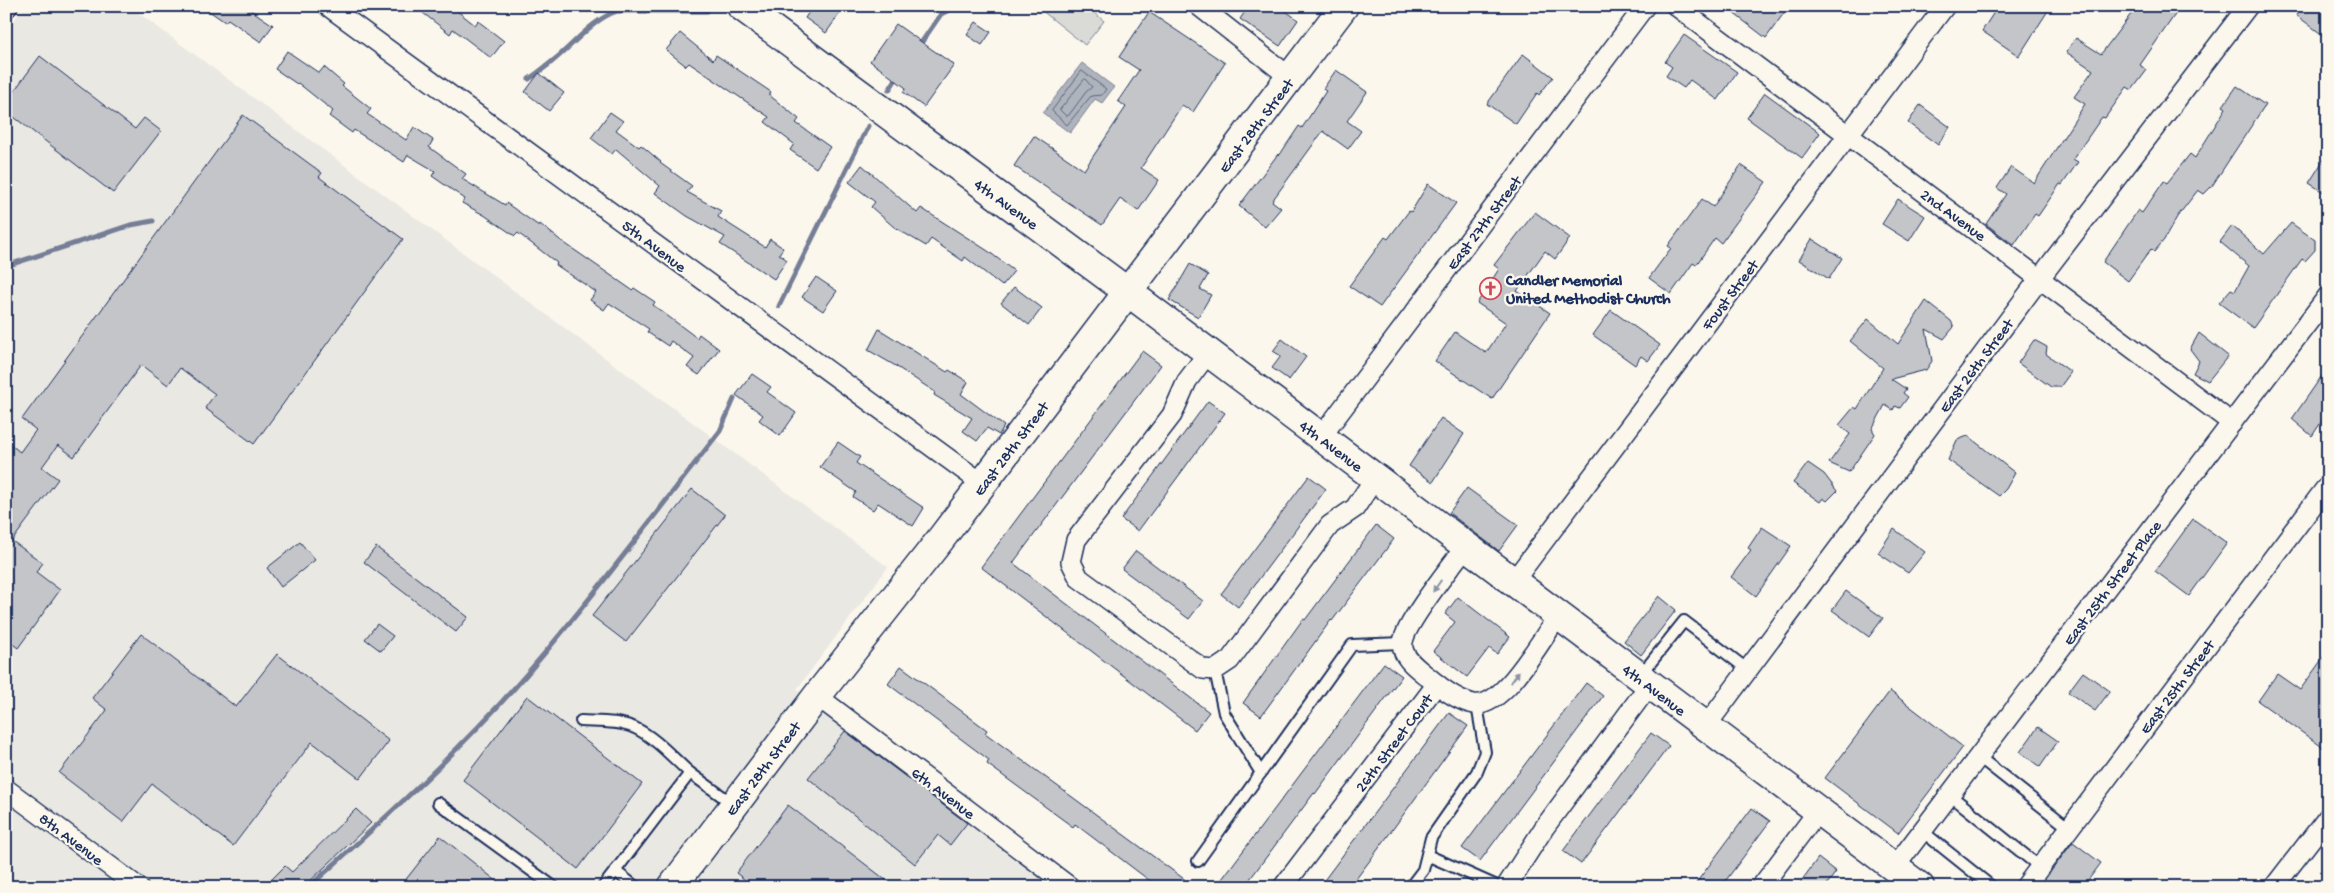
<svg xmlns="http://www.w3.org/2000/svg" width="2334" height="893" font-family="'Gochi Hand',sans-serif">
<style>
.built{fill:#eae8e2}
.green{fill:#dadad7;stroke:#7a849a}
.water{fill:#afb3bb;stroke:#747e96}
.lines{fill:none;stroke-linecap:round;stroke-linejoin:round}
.shore{stroke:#566483;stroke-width:1}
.stream{stroke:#747e96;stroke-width:5}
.building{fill:#c3c5c9;stroke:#1b2f5e}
.lane-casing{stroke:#1b2f5e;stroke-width:14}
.street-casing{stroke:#1b2f5e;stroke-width:22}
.secondary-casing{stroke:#1b2f5e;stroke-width:31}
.lane{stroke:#fbf7ec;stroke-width:10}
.street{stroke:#fbf7ec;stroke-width:19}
.secondary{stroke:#fbf7ec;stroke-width:28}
.oneway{fill:#8b93a5}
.labels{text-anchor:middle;stroke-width:4.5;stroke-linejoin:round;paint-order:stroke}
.street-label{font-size:16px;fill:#1b2f5e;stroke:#fbf7ec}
.poi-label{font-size:16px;font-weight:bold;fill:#1b2f5e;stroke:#fbf7ec;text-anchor:start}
</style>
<rect width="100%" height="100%" fill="#fbf7ec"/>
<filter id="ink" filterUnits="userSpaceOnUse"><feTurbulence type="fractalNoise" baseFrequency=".02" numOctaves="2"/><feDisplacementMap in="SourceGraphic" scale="10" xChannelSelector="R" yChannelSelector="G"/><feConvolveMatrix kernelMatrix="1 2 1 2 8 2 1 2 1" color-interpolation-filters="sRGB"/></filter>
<g filter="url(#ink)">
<polygon class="built" points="25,6 129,6 888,567 797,689 1059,887 6,887 6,31"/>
<polygon class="green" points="1036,6 1086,6 1104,21 1085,45"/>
<polygon class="water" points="1082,63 1114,87 1102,103 1095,99 1070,133 1043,113"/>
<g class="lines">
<g class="shore">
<polygon points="1082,71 1106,89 1102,95 1091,96 1067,125 1052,111"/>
<polygon points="1085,79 1092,87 1086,92 1069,115 1066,116 1060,110"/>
</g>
<g class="stream">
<polyline points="919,46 941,14 957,6"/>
<path d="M 529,79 C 537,73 546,67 554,60 C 575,43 592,20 617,11 L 707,11"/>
<polyline points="889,90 898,76"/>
<polyline points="6,266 131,225 153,221"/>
<polyline points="779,306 868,126"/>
<path d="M 309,887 C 384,819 460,751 526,675 C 594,596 656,513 720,431 L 734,399"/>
</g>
</g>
<g class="building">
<polygon points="202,6 245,6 273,25 261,42 228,19 225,22"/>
<polygon points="414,6 451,6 475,25 478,21 504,41 491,58 453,29 450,34"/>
<polygon points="813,6 845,6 826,33 805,18"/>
<polygon points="1249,6 1279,6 1298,20 1280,46 1240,19"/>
<polygon points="1724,6 1789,6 1766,38"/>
<polygon points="1998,6 2051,6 2019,56 1982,31"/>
<polygon points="2137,6 2181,6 2140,65 2147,70 2132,90 2127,87 2105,118 2102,117 2073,159 2078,162 2062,185 2060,184 2038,216 2035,214 2014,245 1986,224 2006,194 1997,188 2011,167 2034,183 2085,104 2074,97 2093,70 2066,52 2076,38 2101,54"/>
<polygon points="2302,6 2328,6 2328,39 2296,15"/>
<polygon points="1149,12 1225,63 1193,112 1182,105 1141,168 1159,180 1138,211 1120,199 1102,225 1014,166 1034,136 1084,170 1126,107 1118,101 1139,70 1119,57"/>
<polygon points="976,22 991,32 982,45 967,35"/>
<polygon points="896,24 954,65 924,107 903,92 906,88 870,61"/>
<polygon points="680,33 713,60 716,55 771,92 769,95 799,119 796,123 830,147 816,168 790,150 794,144 765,122 769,117 689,63 686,66 666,50"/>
<polygon points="1684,35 1737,72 1718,100 1690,80 1684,88 1666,76 1672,67 1665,62"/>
<polygon points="287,51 319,73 324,67 344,84 342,86 371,109 367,114 406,140 414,127 433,140 429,147 466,174 462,179 505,205 506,203 539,226 540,224 560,240 632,290 634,288 655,302 653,305 697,338 699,334 719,349 699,375 687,367 694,358 671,341 668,346 647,332 649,329 609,303 604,310 590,300 596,292 556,265 557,263 518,233 515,236 484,215 462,203 465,199 432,176 435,171 408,155 404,162 354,130 352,133 329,116 333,111 298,83 297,84 275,69"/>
<polygon points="1523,54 1553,77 1539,95 1537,93 1516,124 1487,104"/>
<polygon points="40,56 135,129 144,118 161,131 113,193 6,111 6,102"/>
<polygon points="1336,70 1367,92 1347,121 1361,131 1348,149 1323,131 1272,201 1281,208 1265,227 1239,206 1278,154 1279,156 1299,126 1302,128 1326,91 1323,89"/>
<polygon points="539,73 564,93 549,111 525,92"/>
<polygon points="2237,86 2265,105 2212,186 2204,194 2198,190 2177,217 2164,240 2154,252 2151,249 2128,281 2103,262 2138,210 2142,213 2164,181 2167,183 2190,154 2195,158 2226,108 2223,106"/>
<polygon points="1765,93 1820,133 1802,158 1747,118"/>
<polygon points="1920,105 1950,127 1938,145 1908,123"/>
<polygon points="610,112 623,121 616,130 639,147 641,145 661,162 660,163 692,186 687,192 721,211 718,217 765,247 770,239 783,248 779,254 787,260 774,279 720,244 725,237 687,216 655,193 660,186 616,149 612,154 591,138"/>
<polygon points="243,115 322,173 319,177 403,239 254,444 205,408 215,394 180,368 168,385 141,365 74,457 58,445 42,467 58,479 12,541 43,563 36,572 60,590 18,648 6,639 6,441 20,452 36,430 22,419"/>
<polygon points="2328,153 2328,195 2309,183"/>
<polygon points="862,165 917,213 921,208 988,251 1014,271 1002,286 965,257 963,261 931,239 926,246 894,227 871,207 875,202 849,182"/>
<polygon points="1741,165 1766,182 1721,243 1715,238 1696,265 1693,263 1671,294 1649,278 1671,248 1668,246 1702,199 1713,207"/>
<polygon points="1428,184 1456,203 1380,307 1349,286 1385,237 1388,239 1409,211 1411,212"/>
<polygon points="1898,199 1925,216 1909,241 1882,224"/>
<polygon points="1535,212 1570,238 1555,259 1545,251 1517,291 1550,313 1492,399 1435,361 1455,332 1486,353 1506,323 1477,303 1499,269 1494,265"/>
<polygon points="2291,223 2315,240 2315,250 2305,261 2302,259 2253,328 2219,303 2231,289 2235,291 2249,266 2220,242 2232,226 2264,254"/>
<polygon points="1812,239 1842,258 1829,279 1799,260"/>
<polygon points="1190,264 1208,275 1200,289 1211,295 1198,317 1169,300"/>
<polygon points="816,277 837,291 823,311 802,297"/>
<polygon points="1014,287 1042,308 1029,325 1001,303"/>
<polygon points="1926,301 1951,321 1954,327 1944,339 1926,329 1932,361 1926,370 1891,379 1906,389 1903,393 1908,397 1900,408 1895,406 1893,410 1885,405 1872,429 1875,434 1849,472 1829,463 1850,434 1839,425 1854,407 1857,409 1883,368 1850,341 1868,319 1898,344"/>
<polygon points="1611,310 1660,345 1648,361 1641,356 1635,365 1593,335"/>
<polygon points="879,329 947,372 949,370 968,382 961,394 1004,426 999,435 987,428 977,441 963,431 972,418 934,395 935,392 894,365 868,350"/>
<polygon points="2199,333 2228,356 2208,381 2193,373 2199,361 2190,349"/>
<polygon points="1282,339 1306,357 1289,380 1272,368 1281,356 1273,351"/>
<polygon points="2034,340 2047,347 2046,354 2071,372 2060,387 2051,387 2018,363"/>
<polygon points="1142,351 1161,365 1013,563 1209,712 1195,730 981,567"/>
<polygon points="2328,367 2328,412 2312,436 2292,419"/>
<polygon points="752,374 771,387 767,392 796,413 780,436 759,420 763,415 736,395"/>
<polygon points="1208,401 1225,413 1138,531 1121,519"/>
<polygon points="1441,418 1464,434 1433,482 1409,466"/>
<polygon points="1968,436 2015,473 2006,489 1999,496 1948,460 1957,440"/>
<polygon points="838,442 860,457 856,463 924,508 913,526 878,503 873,510 853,497 856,492 820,467"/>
<polygon points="1808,463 1824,474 1837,491 1827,501 1823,498 1820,502 1793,483"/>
<polygon points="1309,476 1326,489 1238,607 1221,594"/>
<polygon points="1467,488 1518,525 1499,551 1449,513"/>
<polygon points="692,489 725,515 626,642 592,616"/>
<polygon points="2193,519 2227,543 2189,596 2155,571"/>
<polygon points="1376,525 1394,539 1332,621 1331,620 1261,716 1243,703 1303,619 1305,620"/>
<polygon points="1762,527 1791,546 1756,596 1731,577 1751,550 1748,548"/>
<polygon points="1894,529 1925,552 1908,573 1878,553"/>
<polygon points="300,542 315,560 281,587 267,568"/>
<polygon points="376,547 468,617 456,632 364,562"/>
<polygon points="1136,551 1203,601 1189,619 1122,569"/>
<polygon points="1846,591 1883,618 1869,637 1832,610"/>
<polygon points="1659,596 1676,610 1641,655 1624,641"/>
<polygon points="1458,597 1510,637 1497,654 1489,648 1467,677 1433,651 1455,622 1445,614"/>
<polygon points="377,624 393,636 381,651 365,639"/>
<polygon points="141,634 236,707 277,654 389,741 360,779 312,742 233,846 152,784 123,822 59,773 107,710 92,698"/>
<polygon points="2328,651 2328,751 2258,701 2277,674 2300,690"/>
<polygon points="1384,663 1402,676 1315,794 1314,793 1244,887 1216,887"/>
<polygon points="901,666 987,730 985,733 1195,887 1158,887 1075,824 1073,827 987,764 989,760 888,684"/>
<polygon points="2083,672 2110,691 2095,711 2068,692"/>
<polygon points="1586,683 1603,696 1480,861 1462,848"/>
<polygon points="1890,691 1963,747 1898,833 1825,778"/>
<polygon points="527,696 642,784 578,869 463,780"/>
<polygon points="1449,713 1468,726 1371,859 1350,887 1319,887"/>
<polygon points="2038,727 2058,741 2040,767 2020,752"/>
<polygon points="845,731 967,823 950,845 938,835 915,864 808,778"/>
<polygon points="1651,733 1669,746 1581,864 1563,851"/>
<polygon points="788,805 895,887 754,887 736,873"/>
<polygon points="1752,808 1770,821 1721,887 1693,887"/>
<polygon points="356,809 371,823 306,885 307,887 277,887 271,880 285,866 292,872"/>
<polygon points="440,836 504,887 400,887"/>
<polygon points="2073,842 2101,863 2083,887 2039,887"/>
<polygon points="1818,858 1836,872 1825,887 1797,887"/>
</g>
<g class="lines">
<defs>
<g id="lane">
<polyline points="1215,670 1224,713 1261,773"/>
<polyline points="1640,676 1684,621 1748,670"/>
<path d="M 581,721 C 598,722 619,721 635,728 C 656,738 673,758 690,773"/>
<polyline points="1979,757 2069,828"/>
<polyline points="1950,795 2040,867"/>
<polyline points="438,803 554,887"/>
<polyline points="1922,831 1992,887"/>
<polyline points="1427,855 1499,887"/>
<polyline points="1198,861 1352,645 1402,643"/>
<polyline points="615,871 636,887"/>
<polyline points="603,887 690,773 733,804"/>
<polyline points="1410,887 1423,870 1431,838 1477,772 1485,752 1477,705"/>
</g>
<g id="street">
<path d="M 328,6 C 547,164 764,325 983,484"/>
<polyline points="1199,6 1291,78"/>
<polyline points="1676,6 2232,423"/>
<polyline points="6,8 8,6"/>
<polyline points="1208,353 1187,381 1172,415 1076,540 1071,562 1079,578 1203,669 1215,670 1230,660 1330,525 1355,508 1375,478"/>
<polyline points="1321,437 1645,6"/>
<path d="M 1466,546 C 1452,565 1406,622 1403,642 C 1400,657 1418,669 1428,677 C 1441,688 1458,701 1474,704 C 1503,709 1543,637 1558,616"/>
<polyline points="1513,582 1945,6"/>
<polyline points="817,696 1070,887"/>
<polyline points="1706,726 2040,278 2248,6"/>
<polyline points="6,789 138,887"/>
<polyline points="1894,868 2328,296"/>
<polyline points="1283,887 1437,684"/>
<polyline points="1506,887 1544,828 1650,684"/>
<polyline points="1761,887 1818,811"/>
<polyline points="2025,887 2328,485"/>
<polyline points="2274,887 2328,817"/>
</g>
<g id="secondary">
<polyline points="741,6 1128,292 1920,887"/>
<polyline points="672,887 817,696 940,540 1344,6"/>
</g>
</defs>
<use href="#lane" class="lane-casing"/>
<use href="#street" class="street-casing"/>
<use href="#secondary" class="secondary-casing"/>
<use href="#lane" class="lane"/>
<use href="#street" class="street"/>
<use href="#secondary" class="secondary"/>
</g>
<defs><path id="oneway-solid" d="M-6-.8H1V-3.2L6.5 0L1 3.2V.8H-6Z" transform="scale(1.25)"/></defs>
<g class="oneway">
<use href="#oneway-solid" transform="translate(1437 586) rotate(125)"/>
<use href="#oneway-solid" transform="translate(1515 677) rotate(-55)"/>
</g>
</g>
<defs>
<symbol id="church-ring" viewBox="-11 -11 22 22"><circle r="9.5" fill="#fbf7ec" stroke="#d1495b" stroke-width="1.5"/><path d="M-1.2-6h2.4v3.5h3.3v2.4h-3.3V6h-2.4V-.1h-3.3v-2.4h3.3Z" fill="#d1495b"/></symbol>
</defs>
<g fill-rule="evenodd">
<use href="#church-ring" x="1478" y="276" width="25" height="25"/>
</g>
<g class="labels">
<g class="street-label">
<text transform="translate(1255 125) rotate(-53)" y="6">East 28th Street</text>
<text transform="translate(1007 203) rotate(36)" y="6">4th Avenue</text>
<text transform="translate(1954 214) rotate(36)" y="6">2nd Avenue</text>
<text transform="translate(1483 222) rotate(-53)" y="6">East 27th Street</text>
<text transform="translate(655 245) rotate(37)" y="6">5th Avenue</text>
<text transform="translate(1729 294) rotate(-53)" y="6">Foust Street</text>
<text transform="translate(1975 365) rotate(-53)" y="6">East 26th Street</text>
<text transform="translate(1332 445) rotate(37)" y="6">4th Avenue</text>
<text transform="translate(1010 448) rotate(-53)" y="6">East 28th Street</text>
<text transform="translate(2111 582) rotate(-53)" y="6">East 25th Street Place</text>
<text transform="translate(2176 686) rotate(-53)" y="6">East 25th Street</text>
<text transform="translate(1655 689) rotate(37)" y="6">4th Avenue</text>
<text transform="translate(1393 742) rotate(-53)" y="6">26th Street Court</text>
<text transform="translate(762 768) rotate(-53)" y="6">East 28th Street</text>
<text transform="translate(944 792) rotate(37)" y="6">6th Avenue</text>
<text transform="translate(72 838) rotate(37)" y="6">8th Avenue</text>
</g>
<g class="poi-label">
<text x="1506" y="285">Candler Memorial<tspan x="1506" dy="18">United Methodist Church</tspan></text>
</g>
</g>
<rect width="2334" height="893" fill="none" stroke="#fbf7ec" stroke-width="25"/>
<rect x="12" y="12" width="2309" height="868" fill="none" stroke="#1b2f5e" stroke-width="2" filter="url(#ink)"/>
</svg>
